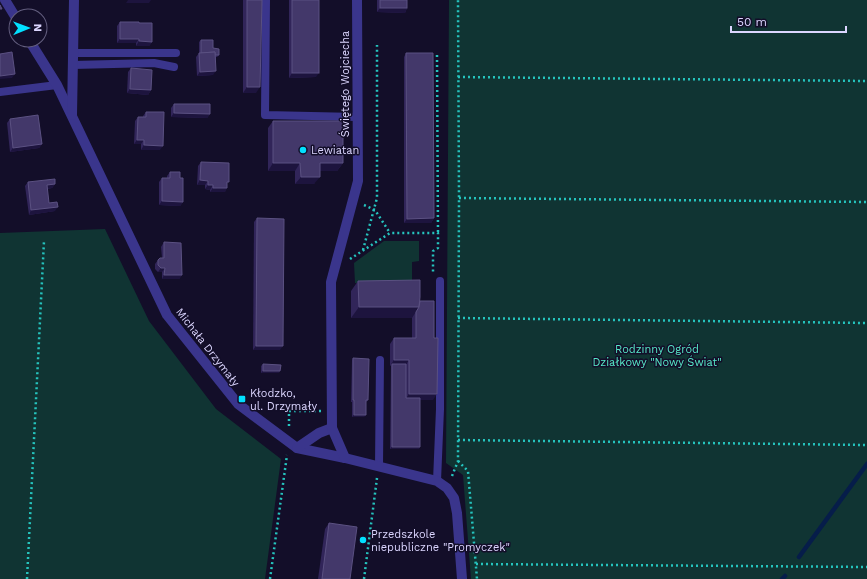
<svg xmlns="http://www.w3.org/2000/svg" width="867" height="579" font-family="'Work Sans',sans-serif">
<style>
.green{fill:#103433}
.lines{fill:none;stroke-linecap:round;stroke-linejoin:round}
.stream{stroke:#061d4a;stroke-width:4.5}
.path{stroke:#25c4be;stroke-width:2.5;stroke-dasharray:2 3;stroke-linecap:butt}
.service{stroke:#3a358c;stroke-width:8}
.minor{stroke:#3a358c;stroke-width:10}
.wall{fill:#312559}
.shaded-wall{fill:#1d143e}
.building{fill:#43386a;stroke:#5b5182}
.poi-dot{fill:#02e0ff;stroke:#130e29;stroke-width:1.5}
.labels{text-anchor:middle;stroke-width:3;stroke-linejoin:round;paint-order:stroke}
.street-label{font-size:11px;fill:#dcd6ff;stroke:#130e29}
.poi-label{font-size:11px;fill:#dcd6ff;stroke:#130e29;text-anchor:start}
.park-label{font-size:11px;fill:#57eac9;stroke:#130e29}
</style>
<rect width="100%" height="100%" fill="#130e29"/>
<g class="green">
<polygon points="449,0 867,0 867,579 471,579 463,475 446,463"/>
<polygon points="105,229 149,321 216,409 281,459 265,579 0,579 0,233"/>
<polygon points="384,241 419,241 419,261 412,262 412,283 355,283 354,263"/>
</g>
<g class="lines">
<g class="stream">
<polyline points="799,557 867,464"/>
<polyline points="782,579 785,576"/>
</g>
<g class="path">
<polyline points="437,55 438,233"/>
<polyline points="458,77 867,81"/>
<polyline points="459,198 867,202"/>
<polyline points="364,205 375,210 390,233"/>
<polyline points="363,250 377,198 377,45"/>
<polyline points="350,259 390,233 438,233 438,248 433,251 433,273"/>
<polyline points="458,318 867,323"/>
<polyline points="289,426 289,411 321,411"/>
<polyline points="458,440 867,445"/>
<polyline points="458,461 468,471 477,579"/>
<polyline points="452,476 458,461 459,198 458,0"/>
<polyline points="476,564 867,567"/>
<polyline points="27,579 32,479 44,241"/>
<polyline points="270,579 287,455"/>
<polyline points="364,579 377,478"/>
</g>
<g class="service">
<polyline points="266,0 265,115 358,117"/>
<polyline points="73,53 176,53"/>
<polyline points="73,65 154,63 174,67"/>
<polyline points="0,92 57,85"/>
<polyline points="379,466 380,360"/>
<polyline points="437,481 440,409 440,281"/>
</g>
<g class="minor">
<polyline points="5,0 16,18"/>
<polyline points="29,40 57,85 167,315 238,404 297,448 345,458 437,481 447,488 454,498 457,513 462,579"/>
<polyline points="72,115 74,0"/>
<polyline points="297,448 319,433 332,428"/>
<polyline points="345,458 332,428 331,282 358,181 357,0"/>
</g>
</g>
<g class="wall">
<polygon points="243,0 262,0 256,93 243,93"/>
<polygon points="289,0 319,0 316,77 289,78"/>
<polygon points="377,0 407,0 407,8 405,13 377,12"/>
<polygon points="120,22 139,23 152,42 149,46 136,46 136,43 117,43 117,26"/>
<polygon points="201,40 213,48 219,55 217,57 216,57 213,75 197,76 196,57 199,53 199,42"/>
<polygon points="406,53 434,218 431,223 404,223 404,57"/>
<polygon points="131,68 151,90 148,95 127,93 128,72"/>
<polygon points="174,104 210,114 207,118 171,117 171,108"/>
<polygon points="146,112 160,150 141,150 141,144 134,144 135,121 138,117 143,117 143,116"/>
<polygon points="10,119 42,144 39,148 10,152 7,123"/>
<polygon points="273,121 343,163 337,171 320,171 314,184 295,184 295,171 268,171 268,128"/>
<polygon points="201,162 227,184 225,192 210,192 210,190 205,189 205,185 197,185 198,166"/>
<polygon points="170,172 180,178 183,202 180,206 159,205 159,182 162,178 167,178 167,176"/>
<polygon points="28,182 55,184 52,188 47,189 49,203 55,211 29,215 25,186"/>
<polygon points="257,218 280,350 253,350 254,222"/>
<polygon points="164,242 182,275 179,279 162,279 162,272 158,272 155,269 155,264 158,260 162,258 161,247"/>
<polygon points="358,281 420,302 433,400 420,400 419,449 390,449 391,366 390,366 390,344 394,338 412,338 412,318 351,318 351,291"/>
<polygon points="353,358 368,400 366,402 364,417 352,417 352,402 351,402 352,360"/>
<polygon points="263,364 279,373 261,373 261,366"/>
<polygon points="329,523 350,579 318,579 325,529"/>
</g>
<g class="shaded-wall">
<polygon points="128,0 151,0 149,3 126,3"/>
<polygon points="380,8 407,8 405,13 377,12"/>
<polygon points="120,39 139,39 136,43 117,43"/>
<polygon points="139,41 152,42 149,46 136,46"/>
<polygon points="216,71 213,75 197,76 200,72"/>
<polygon points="292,73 319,73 316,77 289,78"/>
<polygon points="15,74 12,78 0,79 0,76"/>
<polygon points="247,87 260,87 256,93 243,93"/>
<polygon points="130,89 151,90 148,95 127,93"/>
<polygon points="174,113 210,114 207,118 171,117"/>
<polygon points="137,140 144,140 141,144 134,144"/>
<polygon points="42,144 39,148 10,152 13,148"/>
<polygon points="144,145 163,146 160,150 141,150"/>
<polygon points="273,163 300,163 295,171 268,171"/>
<polygon points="320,163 343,163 337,171 314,171"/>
<polygon points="301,177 320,177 314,184 295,184"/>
<polygon points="200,180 208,181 205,185 197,185"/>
<polygon points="55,184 52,188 44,189 47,185"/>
<polygon points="208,185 213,185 210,190 205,189"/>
<polygon points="213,188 227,188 225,192 210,192"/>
<polygon points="162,201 183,202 180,206 159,205"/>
<polygon points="58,207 55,211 29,215 31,210"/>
<polygon points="434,218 431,223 404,223 407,219"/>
<polygon points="161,268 165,268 162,272 158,272"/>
<polygon points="164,275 182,275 179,279 162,279"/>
<polygon points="359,307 419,307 412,318 351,318"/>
<polygon points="256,346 283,346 280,350 253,350"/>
<polygon points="394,360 409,360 405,366 392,364 391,366 390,366"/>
<polygon points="263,371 280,371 279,373 261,373"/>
<polygon points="409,394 437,394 433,400 405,400"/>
<polygon points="354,415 366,415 364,417 352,417"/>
<polygon points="392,447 420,447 419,449 390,449"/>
</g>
<g class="building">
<polygon points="247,0 262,0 260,87 247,87"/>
<rect x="292" y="0" width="27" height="73"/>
<rect x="380" y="0" width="27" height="8"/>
<polygon points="0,5 2,9 0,9"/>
<polygon points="120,22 139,22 139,23 152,23 152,42 139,41 139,39 120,39"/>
<polygon points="201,40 213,40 213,48 219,49 219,55 215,55 215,52 201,53"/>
<polygon points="12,52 15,74 0,76 0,54"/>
<polygon points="215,52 216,71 200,72 199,53"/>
<polygon points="406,53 433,53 434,218 407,219"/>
<polygon points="131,68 152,70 151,90 130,89"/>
<polygon points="174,104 210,104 210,114 174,113"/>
<polygon points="146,112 164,112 163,146 144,145 144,140 137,140 138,117 146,117"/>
<polygon points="38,115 42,144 13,148 10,119"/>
<polygon points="273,121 343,121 343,163 320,163 320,177 301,177 300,163 273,163"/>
<polygon points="201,162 229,163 229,182 227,182 227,188 213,188 213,185 208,185 208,181 200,180"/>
<polygon points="170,172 180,172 180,178 183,178 183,202 162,201 162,178 170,178"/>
<polygon points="55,179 55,184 47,185 49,203 57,202 58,207 31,210 28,182"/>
<polygon points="257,218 284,219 283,346 256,346"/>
<polygon points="164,242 181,243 182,275 164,275 165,268 161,268 158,265 158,260 160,258 164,258"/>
<polygon points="420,280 420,297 419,307 359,307 358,281"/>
<polygon points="420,301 434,301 434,338 438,338 437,394 409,394 409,360 394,360 394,338 416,338 416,312 419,307"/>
<polygon points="353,358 369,359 368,400 366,400 366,415 354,415 354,400 353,400"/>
<polygon points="263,364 281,365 280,371 263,371"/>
<polygon points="392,364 406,364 406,398 420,398 420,447 392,447"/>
<polygon points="329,523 357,527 350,579 322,579"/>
</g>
<g class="poi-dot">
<circle cx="303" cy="150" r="4"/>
<rect x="238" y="395" width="8" height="8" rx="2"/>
<circle cx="363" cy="540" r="4"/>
</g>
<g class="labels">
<g class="street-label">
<text transform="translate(345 84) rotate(-90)" y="4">Świętego Wojciecha</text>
<text transform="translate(208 347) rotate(52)" y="4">Michała Drzymały</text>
</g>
<g class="poi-label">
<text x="311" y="154">Lewiatan</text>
<text x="250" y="397">Kłodzko,<tspan x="250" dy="13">ul. Drzymały</tspan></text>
<text x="371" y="538">Przedszkole<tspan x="371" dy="13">niepubliczne "Promyczek"</tspan></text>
</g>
<g class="park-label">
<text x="657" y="353">Rodzinny Ogród<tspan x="657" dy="13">Działkowy "Nowy Świat"</tspan></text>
</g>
</g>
<g transform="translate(28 28) rotate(89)"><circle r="19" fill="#130e29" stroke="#635e7f"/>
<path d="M0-3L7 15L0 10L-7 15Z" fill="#02e0ff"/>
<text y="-6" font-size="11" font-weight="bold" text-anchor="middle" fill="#dcd6ff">N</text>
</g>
<path d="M731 26v6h115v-6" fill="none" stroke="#dcd6ff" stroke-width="2"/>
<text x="737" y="26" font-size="12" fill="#dcd6ff" stroke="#130e29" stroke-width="3" paint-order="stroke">50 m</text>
</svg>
